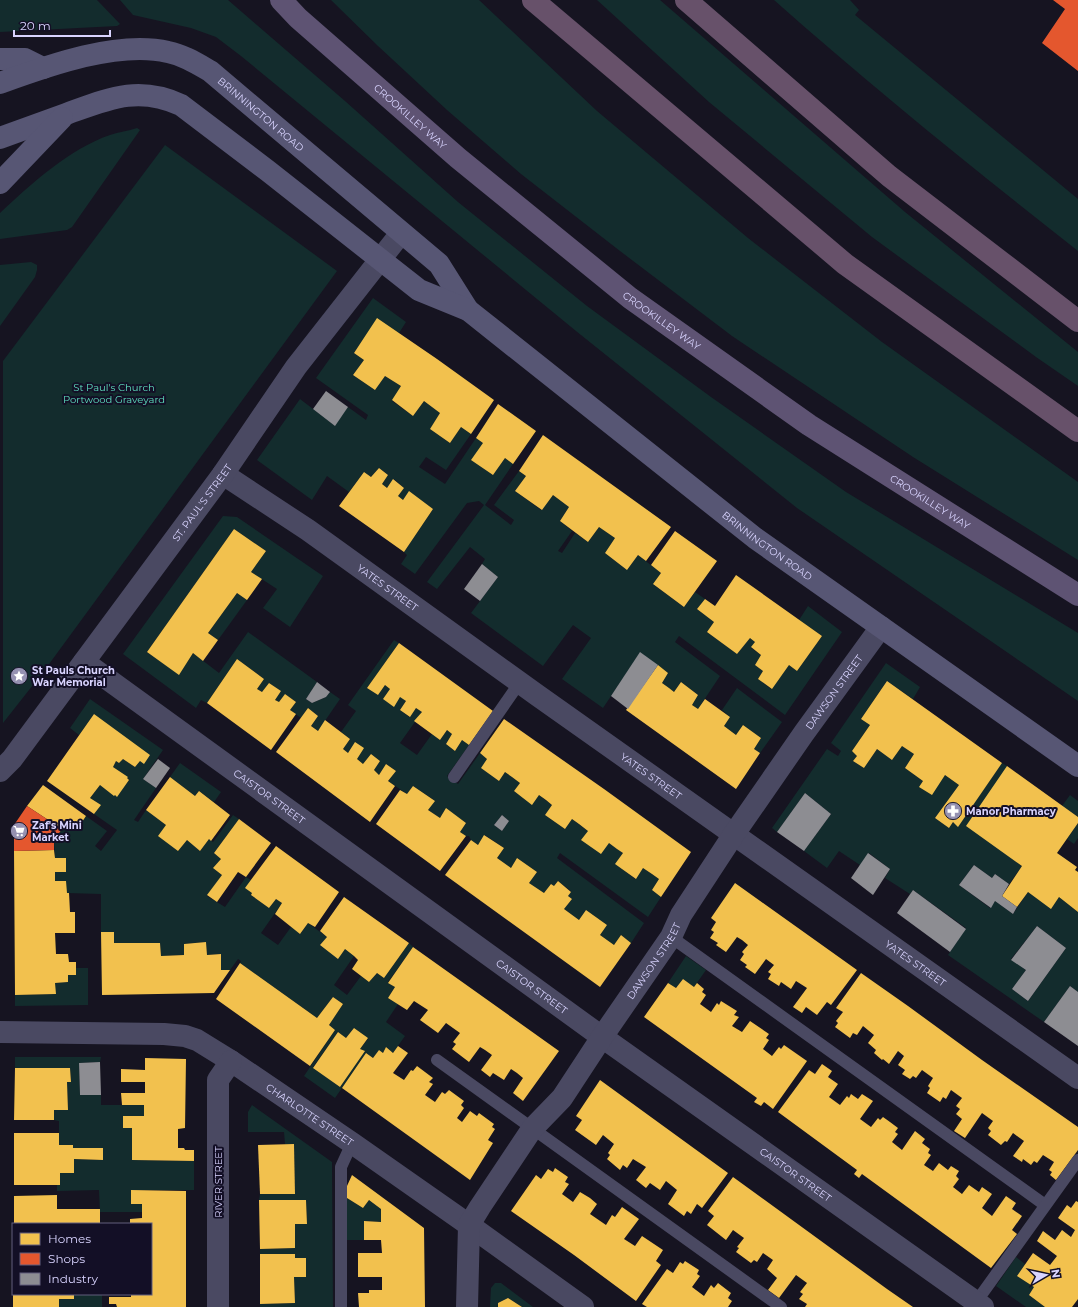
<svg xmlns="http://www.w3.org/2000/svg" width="1078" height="1307" font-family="Montserrat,sans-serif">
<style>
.green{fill:#132c2d;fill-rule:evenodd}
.homes{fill:#f2c14e}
.shops{fill:#e4572e}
.industry{fill:#8d8d92}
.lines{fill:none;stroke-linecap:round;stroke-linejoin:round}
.lane{stroke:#4a4962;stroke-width:12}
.street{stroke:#4a4962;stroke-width:22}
.secondary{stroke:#575674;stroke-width:22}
.primary{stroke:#5e5373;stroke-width:22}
.highway{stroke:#67516a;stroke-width:22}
.labels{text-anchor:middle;stroke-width:4;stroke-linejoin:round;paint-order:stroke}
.street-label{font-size:10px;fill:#d9d4ff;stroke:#130f26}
.park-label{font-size:10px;fill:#5fe0c0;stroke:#130f26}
.poi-label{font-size:10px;font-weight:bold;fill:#d9d4ff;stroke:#130f26;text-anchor:start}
</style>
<rect width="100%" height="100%" fill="#161421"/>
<g class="green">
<polygon points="0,0 97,0 120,24 117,26 0,32"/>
<polygon points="120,0 228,0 345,101 458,202 587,306 711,397 846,492 1078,633 1078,701 797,508 576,331 241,56 216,37 191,28 133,15"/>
<polygon points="331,0 479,0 597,111 748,238 882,342 1078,482 1078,560 913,457 732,336 620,251 521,174 447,110 378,46"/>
<polygon points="597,0 660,0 905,212 1078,352 1078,386 1036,357 872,237 709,102"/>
<path d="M 774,0 L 850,0 L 859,10 L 855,15 L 1078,199 L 1078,251 C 975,170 872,87 774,0 Z"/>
<path d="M 137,128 L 140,130 L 72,227 L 67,230 L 0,239 L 0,213 C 31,184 69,149 110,135 C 119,132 128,131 137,128 Z"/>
<polygon points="165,145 337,271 44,671 3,723 3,361"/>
<polygon points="31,262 37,265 37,270 35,277 0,326 0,265"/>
<polygon points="373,298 406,322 399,333 377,319 354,353 364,360 353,375 375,390 385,376 401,386 392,401 413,416 424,401 440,413 430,429 450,443 461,427 471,434 446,470 426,457 419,467 445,484 476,438 483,443 482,467 493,475 505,458 513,464 485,505 511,525 514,520 494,505 519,471 526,476 515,491 541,510 553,495 569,507 560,521 572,531 558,551 562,553 575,533 588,542 599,527 615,538 605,553 627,570 638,555 661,573 654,585 684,607 695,592 705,599 697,609 714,622 707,632 737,654 750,638 755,642 751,648 761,655 755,665 763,671 758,679 771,689 789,665 797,671 822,636 799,620 808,606 842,632 785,715 679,636 675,642 720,676 698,709 692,705 698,695 681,682 674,692 662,683 668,673 640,653 603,708 562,679 591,638 573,625 543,666 471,613 498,577 482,564 485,559 470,547 437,589 427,582 484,505 479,501 467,503 415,574 401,564 407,555 404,552 433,509 409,492 403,500 398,496 404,488 394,479 387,488 382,484 388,475 379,468 371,477 364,472 349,492 327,476 312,500 257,460 300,399 334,425 348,407 366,420 368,415 316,378"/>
<polygon points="223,516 237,517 323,576 290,627 263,608 277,589 251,572 266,551 234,529 147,652 179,674 193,653 219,673 248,632 317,682 306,699 312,703 326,697 330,692 340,699 318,731 311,726 318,716 308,708 301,718 290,710 296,702 285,694 279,702 275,700 281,691 269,683 262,692 257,689 264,679 237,659 207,703 201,700 196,708 123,654"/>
<polygon points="237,593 247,600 218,640 208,633"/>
<path d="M 394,640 L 399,643 L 367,688 L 378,695 L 385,685 L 406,701 L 400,710 L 409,717 L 416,708 L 422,712 L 400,743 L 417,755 L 432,734 L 440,740 L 447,730 L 452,734 L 446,744 L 455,751 L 462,740 L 469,745 L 447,776 L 458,784 L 480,753 L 487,759 L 482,768 L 499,781 L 505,772 L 520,783 L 514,791 L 532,804 L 539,795 L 552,805 L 545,815 L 565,829 L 572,819 L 588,831 L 582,840 L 609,843 L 623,853 L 616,864 L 635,879 L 643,868 L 659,879 L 652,890 L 661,897 L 648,917 L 560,853 L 557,858 L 644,923 L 631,943 L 621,935 L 614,945 L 600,935 L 607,925 L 586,910 L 579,920 L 564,909 L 572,899 L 568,896 L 571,891 L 558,881 L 554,886 L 551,884 L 544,893 L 529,883 L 537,872 L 517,858 L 511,868 L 497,858 L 504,848 L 485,835 L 478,845 L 471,840 L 469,836 L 466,836 L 460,832 L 466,823 L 446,809 L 440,818 L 428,810 L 434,800 L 413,786 L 407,794 L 388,781 L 396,771 L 386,764 L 379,775 L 374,770 L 380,761 L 371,754 L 363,764 L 357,759 L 355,743 L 348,753 L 343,749 L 350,739 L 341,732 L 356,711 L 348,705 ZM 502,815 L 509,821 L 502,831 L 494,825 Z"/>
<path d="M 886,663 L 920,687 L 913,699 L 887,681 L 861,719 L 870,725 L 852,751 L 857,756 L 853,761 L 864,768 L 877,749 L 892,760 L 902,746 L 914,754 L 905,768 L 923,781 L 920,786 L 945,775 L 959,785 L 935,818 L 949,828 L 953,822 L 958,826 L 1002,763 L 1007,766 L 1003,852 L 1022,866 L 1009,884 L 995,874 L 992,878 L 974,865 L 959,885 L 990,908 L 995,901 L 1013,914 L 1028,892 L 1051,908 L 1059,897 L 1078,912 L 1078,992 L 1070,986 L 1044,1022 L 948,955 L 966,928 L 913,890 L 910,894 L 885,878 L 890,869 L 869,853 L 860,865 L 839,851 L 827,868 L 804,851 L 831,814 L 805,793 L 777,832 L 772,828 L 827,749 L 838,756 L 841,751 L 831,743 ZM 1037,926 L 1066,948 L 1028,1001 L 1012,989 L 1026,970 L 1011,959 Z"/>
<polygon points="737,688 782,722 760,753 754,749 761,738 743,725 736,735 724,726 730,717 722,710"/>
<path d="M 90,699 L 163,750 L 143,779 L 156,788 L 134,820 L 138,822 L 146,810 L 166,825 L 178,851 L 187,840 L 200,851 L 209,839 L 213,842 L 233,815 L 239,819 L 214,853 L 221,859 L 214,868 L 222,875 L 207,896 L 225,907 L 246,877 L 251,880 L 252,893 L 251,895 L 269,908 L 276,899 L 282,903 L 261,933 L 278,945 L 291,927 L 301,933 L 308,923 L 327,937 L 320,945 L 338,958 L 345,949 L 354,956 L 334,985 L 347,995 L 361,976 L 369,982 L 377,973 L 384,978 L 409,943 L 413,947 L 388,982 L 395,987 L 388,998 L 398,1004 L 386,1022 L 405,1036 L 393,1053 L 386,1047 L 383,1053 L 379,1050 L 373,1058 L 366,1053 L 335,1098 L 304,1076 L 335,1030 L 329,1025 L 343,1004 L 333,997 L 317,1018 L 240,963 L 241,961 L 238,959 L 230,970 L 221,970 L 221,954 L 207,955 L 206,942 L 184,944 L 184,955 L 161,956 L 160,943 L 114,943 L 114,932 L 101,932 L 101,894 L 67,893 L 55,881 L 55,872 L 66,872 L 66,859 L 55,858 L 54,840 L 67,821 L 78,828 L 86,816 L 107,831 L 95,846 L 101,851 L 117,830 L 94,814 L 100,805 L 90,798 L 100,785 L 114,795 L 115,795 L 117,796 L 129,780 L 127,778 L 127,777 L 113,767 L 116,761 L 119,763 L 123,759 L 135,767 L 140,761 L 94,714 L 79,735 L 70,728 ZM 354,1028 L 368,1039 L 360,1049 L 364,1051 L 340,1087 L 313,1067 L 338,1032 L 346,1038 Z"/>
<polygon points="180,763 221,792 214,802 199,791 195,796 170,777"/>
<polygon points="1070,795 1078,801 1078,817 1062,806"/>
<polygon points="1078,823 1078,838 1074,844 1067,839"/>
<polygon points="686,956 706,970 694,987 683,979 676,988 668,983"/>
<polygon points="76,968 88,968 88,1005 15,1006 15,995 55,994 55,983 68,982 68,975 76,975"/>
<polygon points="15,1057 101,1057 100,1062 79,1063 80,1095 101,1095 101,1105 144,1105 144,1116 123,1116 123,1128 132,1128 132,1160 194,1161 194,1190 131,1190 131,1204 142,1204 142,1212 100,1212 99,1190 57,1191 57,1185 60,1185 60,1173 74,1173 74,1159 103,1160 103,1148 73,1148 73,1145 59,1145 59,1121 54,1120 54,1110 68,1110 67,1082 71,1082 70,1068 15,1068"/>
<polygon points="252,1105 332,1162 333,1307 260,1307 260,1304 295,1303 294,1277 306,1277 306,1258 295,1258 294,1254 260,1254 260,1249 295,1248 295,1224 307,1224 306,1200 259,1200 260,1194 295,1194 294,1145 285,1144 284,1132 248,1132 248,1112"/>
<polygon points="347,1198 363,1208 369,1200 381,1209 381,1222 364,1221 364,1240 347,1240"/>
<polygon points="1016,1257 1025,1264 1018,1276 1034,1287 1029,1295 1045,1307 1026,1307 996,1286"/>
<polygon points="495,1283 501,1283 533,1307 522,1307 508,1298 498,1303 498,1307 490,1307 491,1288"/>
<polygon points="74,1294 102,1294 102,1307 59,1307 59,1299 74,1299"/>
</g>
<g class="homes">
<polygon points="377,318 437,359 494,400 471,434 461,427 450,443 430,429 440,413 424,401 413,416 392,400 401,386 385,376 375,390 353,375 364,360 354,353"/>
<polygon points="498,404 536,431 513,464 505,458 493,475 471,460 483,443 476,438"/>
<polygon points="543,435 671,527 646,561 638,555 627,570 605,553 615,538 599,527 588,542 560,521 569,507 553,495 542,510 515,491 526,476 519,471"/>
<polygon points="379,468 388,475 382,484 387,488 393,479 404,488 398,496 403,500 409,491 433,509 404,552 339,506 364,472 371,477"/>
<polygon points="234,529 266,551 251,572 262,579 247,600 237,593 208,633 218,640 203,661 193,653 179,675 147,652"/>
<polygon points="675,531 717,561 684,607 653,584 661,573 651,565"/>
<polygon points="736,575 822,636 797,671 789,665 772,689 758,679 763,671 755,665 761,655 751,647 755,642 750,638 737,654 707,632 714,622 697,609 705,599 715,606"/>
<polygon points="399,643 493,711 469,745 462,740 455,751 446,744 452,734 447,730 440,740 414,721 422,712 416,708 410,717 400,710 406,701 400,697 394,707 383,699 390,689 385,685 378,695 367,688"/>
<polygon points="237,659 264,679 257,689 262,692 269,683 281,691 275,700 279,702 285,694 296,702 290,710 296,714 271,750 207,703"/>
<polygon points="658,665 668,673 662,683 669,688 674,692 681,682 698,695 692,705 698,709 705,699 730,717 724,726 736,735 743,725 761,738 754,749 760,753 736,789 626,710"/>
<polygon points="887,681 1002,763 958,827 953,822 949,828 935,818 959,785 945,775 932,795 919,787 923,781 905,768 914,754 902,746 892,760 877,749 864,768 853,761 857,756 852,751 870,725 861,719"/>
<polygon points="308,708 318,716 311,726 318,731 325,720 350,739 343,749 348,753 355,742 364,748 357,759 363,764 371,754 380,761 374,770 379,775 386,764 396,771 388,781 395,786 370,822 276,752"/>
<polygon points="94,714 150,755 144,764 140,761 135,767 123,759 119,763 116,761 113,767 128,777 127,778 129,780 117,797 115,795 114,796 100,785 90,798 101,805 94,814 47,781"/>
<polygon points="504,719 604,789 691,852 661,897 652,890 659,879 652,874 643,868 636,879 615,864 623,853 617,849 609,843 601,854 581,840 588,831 579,824 572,819 565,829 545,815 552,805 546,800 539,795 532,805 514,791 520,783 512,777 505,772 499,781 481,768 487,759 480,753"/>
<polygon points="1007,766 1078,817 1078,823 1057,853 1077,867 1075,870 1078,872 1078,912 1059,897 1051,909 1028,892 1017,907 1002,896 1022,866 966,826"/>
<polygon points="170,777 195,796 199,791 230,815 211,841 209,839 200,851 187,840 178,851 158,836 166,825 146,810"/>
<polygon points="43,785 86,816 78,828 67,821 62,829 27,806"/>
<polygon points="413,786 435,801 428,810 440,818 446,808 466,823 460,832 466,836 440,871 376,824 400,790 407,794"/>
<polygon points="239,819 271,843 246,877 238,872 217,902 207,895 222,875 213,868 221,859 214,853"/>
<polygon points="484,835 504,848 497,858 511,868 517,858 537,872 529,883 544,893 551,884 554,886 558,881 571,892 568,896 572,899 564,909 579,920 586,910 607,925 600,935 614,945 621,935 631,943 600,987 445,875 471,840 478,845"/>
<polygon points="276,846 339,892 315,927 308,923 300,934 275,914 282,903 276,899 269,908 251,895 252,893 245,888"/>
<polygon points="54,850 55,858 66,858 66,872 55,872 55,881 66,881 67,893 69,893 70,912 75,912 75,933 55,933 56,954 68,954 69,962 76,962 76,975 68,975 68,982 55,983 56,994 15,995 14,851"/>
<polygon points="735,883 857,970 831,1005 827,1002 817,1015 806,1007 802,1013 793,1007 807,988 796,981 791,989 781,982 779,986 768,979 771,974 768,972 774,965 766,959 755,974 745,967 747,965 740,960 744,954 742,952 748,945 742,940 737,937 726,952 716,945 718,943 710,938 714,932 711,930 716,922 711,918"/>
<polygon points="344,897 409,943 384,978 377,973 369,982 352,969 358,960 354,956 345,949 338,959 320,945 327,937 320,931"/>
<polygon points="101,932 114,932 114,943 160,943 161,956 184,955 184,944 206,942 207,955 221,954 221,970 230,970 214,993 102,995"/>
<polygon points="413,947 559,1051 523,1101 513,1093 523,1078 517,1073 511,1069 504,1080 493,1073 490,1077 481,1070 492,1055 485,1050 480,1047 469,1062 452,1049 456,1044 453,1042 460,1033 446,1023 438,1033 420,1020 428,1010 414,1001 407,1010 388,998 395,987 388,983"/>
<polygon points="240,963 317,1018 333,997 343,1004 329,1025 335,1030 310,1066 216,999"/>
<polygon points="861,973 908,1006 982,1060 1078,1127 1078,1150 1056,1180 1050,1175 1052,1172 1049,1170 1054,1162 1043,1155 1037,1163 1034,1161 1031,1165 1023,1159 1022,1162 1013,1156 1024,1141 1013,1133 1007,1142 1005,1141 1001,1145 988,1135 991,1131 988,1128 993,1121 982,1113 965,1138 954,1131 962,1119 956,1114 960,1109 956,1106 962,1098 951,1090 946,1099 943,1097 940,1102 927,1093 930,1088 928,1086 933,1078 922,1070 916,1078 913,1076 910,1079 902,1074 905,1070 898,1065 904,1056 898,1051 889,1064 883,1059 882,1060 874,1053 876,1050 868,1043 874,1035 863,1026 857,1035 853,1033 850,1038 835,1027 838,1023 836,1021 843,1012 836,1008"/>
<polygon points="683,979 694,987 697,983 704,989 702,992 706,995 700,1004 711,1012 717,1003 719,1005 721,1001 737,1011 734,1015 739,1017 732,1026 742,1032 750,1021 769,1034 766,1038 769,1040 763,1049 772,1056 779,1047 781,1049 784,1045 807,1061 773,1109 764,1102 761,1106 754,1102 757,1098 644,1017 668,983 676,988"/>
<polygon points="354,1028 368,1038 360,1049 365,1051 340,1087 313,1068 338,1032 346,1038"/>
<polygon points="398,1046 408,1053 393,1073 404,1080 411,1070 413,1071 417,1066 433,1078 429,1082 433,1084 425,1095 435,1102 442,1092 445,1094 449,1090 464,1101 461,1105 464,1108 457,1118 462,1122 470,1111 477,1116 479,1113 494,1124 492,1127 495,1129 488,1140 493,1143 470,1180 342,1088 366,1053 373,1058 379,1050 383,1053 386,1047 393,1053"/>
<polygon points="145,1058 186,1059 185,1128 178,1129 178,1148 184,1148 185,1150 194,1150 194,1161 132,1160 132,1128 123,1128 123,1116 144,1116 144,1105 122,1105 121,1093 145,1093 145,1082 121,1082 121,1069 145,1070"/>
<polygon points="822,1064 832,1071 828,1077 838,1084 829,1097 840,1105 847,1096 849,1098 851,1094 858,1099 862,1094 873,1101 860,1119 871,1127 878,1118 880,1120 883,1117 890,1122 898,1128 895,1132 898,1134 892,1142 902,1150 915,1131 925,1139 922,1143 930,1149 928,1153 931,1155 924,1165 933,1171 939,1163 948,1170 951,1166 959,1171 956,1176 959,1179 953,1187 962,1194 969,1185 979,1192 982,1187 992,1194 982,1208 992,1216 1006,1196 1016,1203 1012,1209 1022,1216 1012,1230 1017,1234 991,1268 862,1174 859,1178 854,1174 857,1170 778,1112 809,1070 815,1074"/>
<polygon points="15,1068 70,1068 71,1082 67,1082 68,1110 54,1110 54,1120 14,1120"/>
<polygon points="600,1080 728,1173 702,1208 697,1204 691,1214 687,1211 684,1216 668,1204 677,1190 666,1181 660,1190 650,1183 646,1188 636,1180 646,1167 633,1159 627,1168 623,1165 620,1170 607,1159 610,1155 608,1153 614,1144 603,1135 596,1145 575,1130 582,1120 576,1116"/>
<polygon points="14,1133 59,1133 59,1145 73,1145 73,1148 103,1148 103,1160 74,1159 74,1173 60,1173 60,1185 14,1185"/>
<polygon points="294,1144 295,1194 260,1194 258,1145"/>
<polygon points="555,1168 568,1177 565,1182 569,1184 562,1194 573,1202 580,1192 590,1198 597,1204 590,1214 606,1225 612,1215 615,1217 622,1207 639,1219 624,1239 635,1246 642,1236 663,1250 656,1261 661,1265 636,1301 574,1255 511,1211 536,1175 541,1179 548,1169 553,1172"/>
<polygon points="352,1175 424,1228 425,1307 359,1307 358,1293 369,1293 369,1290 382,1290 382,1277 358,1277 358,1253 382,1253 381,1240 364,1240 364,1221 381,1222 381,1209 369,1200 363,1208 347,1198 347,1186"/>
<polygon points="733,1177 887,1289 913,1307 805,1307 807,1304 799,1299 803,1294 800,1292 807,1283 796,1275 779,1298 768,1290 777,1278 767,1269 773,1260 763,1253 757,1262 754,1260 751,1263 736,1252 739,1248 737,1247 744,1238 733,1230 726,1240 707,1225 714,1216 708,1211"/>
<polygon points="131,1190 186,1191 186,1307 117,1307 116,1304 109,1304 109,1297 131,1297 131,1294 151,1294 151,1224 130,1224 130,1219 142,1218 142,1204 131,1204"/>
<polygon points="57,1195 57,1209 100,1209 100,1224 14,1224 14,1196"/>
<polygon points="259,1200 306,1200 307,1224 295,1224 295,1248 260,1249"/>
<polygon points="1076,1201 1078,1202 1078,1299 1072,1307 1045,1307 1029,1295 1034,1287 1017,1276 1033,1253 1050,1265 1057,1256 1037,1241 1043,1231 1055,1240 1062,1230 1071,1237 1075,1230 1058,1218 1067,1205 1071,1208"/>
<polygon points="260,1254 295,1254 295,1258 306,1258 306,1277 294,1277 295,1303 260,1304"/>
<polygon points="685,1261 699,1270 697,1274 700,1276 692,1287 704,1296 711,1285 714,1288 718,1283 731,1293 728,1298 732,1301 728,1307 647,1307 642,1304 667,1269 673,1273 680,1262 683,1264"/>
<polygon points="13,1294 74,1294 74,1299 59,1299 59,1307 13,1307"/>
<polygon points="508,1298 522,1307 498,1307 498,1303"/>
</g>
<g class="shops">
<polygon points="1053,0 1078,0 1078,71 1042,43 1065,9"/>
<polygon points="27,806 62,829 54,840 54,850 14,851 14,825"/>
</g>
<g class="industry">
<polygon points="326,391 348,407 335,426 313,409"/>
<polygon points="482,564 498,577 480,601 464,589"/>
<polygon points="640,652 658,665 628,709 611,696"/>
<polygon points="317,682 330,692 326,697 312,703 306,699"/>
<polygon points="158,759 170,768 156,788 143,779"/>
<polygon points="805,793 831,814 804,851 777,832"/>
<polygon points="502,815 509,821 502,831 494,825"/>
<polygon points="868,853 890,869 873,895 851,878"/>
<polygon points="974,865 992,878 995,874 1009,884 1002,896 1017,907 1013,914 995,901 991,908 959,885"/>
<polygon points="913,890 966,929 950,952 897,913"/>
<polygon points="1037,926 1066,948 1028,1001 1012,989 1026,970 1011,960"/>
<polygon points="1070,986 1078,992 1078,1046 1044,1022"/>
<polygon points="100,1062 101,1095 80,1095 79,1063"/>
</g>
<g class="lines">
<g class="lane">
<polyline points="454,777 520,682"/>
<polyline points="671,937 1045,1205"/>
<polyline points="437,1060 781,1307"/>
<polyline points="974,1305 1078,1160"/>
<polyline points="341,1307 341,1167 352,1143"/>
</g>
<g class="street">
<path id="s1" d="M 223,474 L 308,530 L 537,695 L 1078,1078"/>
<path id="s2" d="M 84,662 L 602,1037 L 983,1307"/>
<path id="s3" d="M 0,771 L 12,759 L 223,474 L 296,367 L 401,233"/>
<path id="s4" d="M 0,1032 L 164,1034 L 185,1036 L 197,1040 L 231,1061 L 352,1143 L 469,1225 L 583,1307"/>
<polyline points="218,1307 218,1080 231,1061"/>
<path id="s5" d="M 467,1307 L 469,1225 L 480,1207 L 532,1129 L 562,1098 L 602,1037 L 671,937 L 681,915 L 734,834 L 804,733 L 881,627"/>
</g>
<g class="secondary">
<polyline points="0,59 25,59 43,68"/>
<path id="s6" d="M 0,83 C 47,66 118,40 168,52 C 183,55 196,63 210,71 L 439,264 L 468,310"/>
<path id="s7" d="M 0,138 C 22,130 44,122 66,114 C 108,99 138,85 181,105 L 268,171 L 419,290 L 468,310 L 755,538 L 1078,766"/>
<polyline points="0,183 62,118"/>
</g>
<path class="primary" id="s8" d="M 281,0 L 298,18 L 458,158 L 630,298 L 809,425 L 1078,595"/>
<g class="highway">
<polyline points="533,0 845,264 1078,431"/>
<polyline points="686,0 889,176 1078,321"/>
</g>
</g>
<defs>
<symbol id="sight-disc" viewBox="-11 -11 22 22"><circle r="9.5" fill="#9591b1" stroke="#130f26"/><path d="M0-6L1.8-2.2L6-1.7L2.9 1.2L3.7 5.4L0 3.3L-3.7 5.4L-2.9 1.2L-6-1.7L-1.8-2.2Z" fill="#fff"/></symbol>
<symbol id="pharmacy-disc" viewBox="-11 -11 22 22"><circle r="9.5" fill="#9591b1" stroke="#130f26"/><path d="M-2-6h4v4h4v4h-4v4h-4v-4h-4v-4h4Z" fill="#fff"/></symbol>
<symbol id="supermarket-disc" viewBox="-11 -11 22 22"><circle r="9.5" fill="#9591b1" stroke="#130f26"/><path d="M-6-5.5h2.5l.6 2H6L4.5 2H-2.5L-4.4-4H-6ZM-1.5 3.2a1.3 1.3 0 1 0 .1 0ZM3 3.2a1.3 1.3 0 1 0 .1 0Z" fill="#fff"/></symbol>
</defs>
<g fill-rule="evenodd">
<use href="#sight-disc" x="9" y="666" width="20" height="20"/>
<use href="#pharmacy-disc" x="943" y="801" width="20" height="20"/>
<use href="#supermarket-disc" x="9" y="821" width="20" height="20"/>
</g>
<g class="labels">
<g class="street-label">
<text dy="4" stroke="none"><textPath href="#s6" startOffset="286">BRINNINGTON ROAD</textPath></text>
<text dy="4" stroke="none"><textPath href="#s8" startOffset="174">CROOKILLEY WAY</textPath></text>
<text dy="4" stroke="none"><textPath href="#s8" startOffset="498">CROOKILLEY WAY</textPath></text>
<text dy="4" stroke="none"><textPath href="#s8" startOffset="822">CROOKILLEY WAY</textPath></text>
<text dy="4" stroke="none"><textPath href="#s3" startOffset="336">ST. PAUL'S STREET</textPath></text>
<text dy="4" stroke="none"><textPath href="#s7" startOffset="925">BRINNINGTON ROAD</textPath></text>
<text dy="4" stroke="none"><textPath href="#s1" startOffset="200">YATES STREET</textPath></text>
<text dy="4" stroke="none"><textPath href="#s5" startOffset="729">DAWSON STREET</textPath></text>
<text dy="4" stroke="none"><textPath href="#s1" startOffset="524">YATES STREET</textPath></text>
<text dy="4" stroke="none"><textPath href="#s2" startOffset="229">CAISTOR STREET</textPath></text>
<text dy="4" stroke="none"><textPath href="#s5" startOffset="405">DAWSON STREET</textPath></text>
<text dy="4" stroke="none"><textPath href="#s1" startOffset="848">YATES STREET</textPath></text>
<text dy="4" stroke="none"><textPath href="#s2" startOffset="553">CAISTOR STREET</textPath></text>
<text dy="4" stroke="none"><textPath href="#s4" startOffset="333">CHARLOTTE STREET</textPath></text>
<text dy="4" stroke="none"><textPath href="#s2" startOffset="877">CAISTOR STREET</textPath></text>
<text transform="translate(218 1182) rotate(-90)" y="4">RIVER STREET</text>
</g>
<g class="park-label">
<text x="114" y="391">St Paul's Church<tspan x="114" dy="12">Portwood Graveyard</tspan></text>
</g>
<g class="poi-label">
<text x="32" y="674">St Pauls Church<tspan x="32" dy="12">War Memorial</tspan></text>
<text x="966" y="815">Manor Pharmacy</text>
<text x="32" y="829">Zaf's Mini<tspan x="32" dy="12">Market</tspan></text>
</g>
</g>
<rect x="12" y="1223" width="140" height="72" fill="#130f26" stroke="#625e7d"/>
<rect x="20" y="1233" width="20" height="12" fill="#f2c14e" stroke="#625e7d"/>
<text x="48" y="1243" font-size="12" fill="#d9d4ff">Homes</text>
<rect x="20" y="1253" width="20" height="12" fill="#e4572e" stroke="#625e7d"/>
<text x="48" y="1263" font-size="12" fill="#d9d4ff">Shops</text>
<rect x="20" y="1273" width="20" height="12" fill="#8d8d92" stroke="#625e7d"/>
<text x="48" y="1283" font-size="12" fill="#d9d4ff">Industry</text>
<g transform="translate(1046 1275) rotate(81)" stroke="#130f26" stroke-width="3" paint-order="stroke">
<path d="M0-3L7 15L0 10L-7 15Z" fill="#d9d4ff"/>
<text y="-6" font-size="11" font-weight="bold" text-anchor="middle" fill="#d9d4ff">N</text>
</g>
<path d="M14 30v6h96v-6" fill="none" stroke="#d9d4ff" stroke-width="2"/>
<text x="20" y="30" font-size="12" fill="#d9d4ff" stroke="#130f26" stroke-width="3" paint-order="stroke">20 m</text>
</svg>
